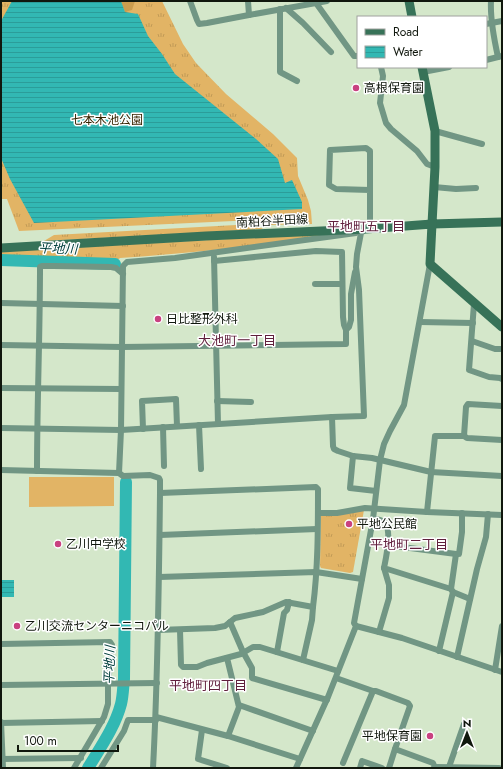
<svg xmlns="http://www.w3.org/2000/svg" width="503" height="769" font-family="Jost,'Noto Sans JP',sans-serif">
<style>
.grass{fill:url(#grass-tufts)}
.forest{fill:url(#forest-firs)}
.pitch{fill:#e2b465}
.water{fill:url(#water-rules)}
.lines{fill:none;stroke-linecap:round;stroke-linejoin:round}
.river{stroke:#32b8b3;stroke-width:12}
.street{stroke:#719684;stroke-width:6}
.secondary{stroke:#377258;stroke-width:9}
.poi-dot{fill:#c94180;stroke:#fff;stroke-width:1.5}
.labels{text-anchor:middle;stroke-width:3;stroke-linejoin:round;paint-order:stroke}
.poi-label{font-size:12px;fill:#10170d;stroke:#fff;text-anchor:start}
.park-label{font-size:12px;fill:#382502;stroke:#fff}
.street-label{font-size:12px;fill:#10170d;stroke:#fff}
.neighbourhood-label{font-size:13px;fill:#601f3c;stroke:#fff}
.water-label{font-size:13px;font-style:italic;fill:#03403e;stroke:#fff}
</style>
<defs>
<pattern id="grass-tufts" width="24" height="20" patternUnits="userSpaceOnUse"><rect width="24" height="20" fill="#e2b465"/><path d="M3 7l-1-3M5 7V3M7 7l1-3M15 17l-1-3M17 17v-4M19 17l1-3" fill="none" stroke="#c19a56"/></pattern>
<pattern id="forest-firs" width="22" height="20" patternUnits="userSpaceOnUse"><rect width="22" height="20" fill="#cb9d4e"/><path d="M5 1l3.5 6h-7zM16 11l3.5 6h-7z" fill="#ad8643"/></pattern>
<pattern id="water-rules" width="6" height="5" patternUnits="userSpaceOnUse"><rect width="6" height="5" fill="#32b8b3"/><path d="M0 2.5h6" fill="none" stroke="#2b9d99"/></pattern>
</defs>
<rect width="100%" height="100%" fill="#d4e7ca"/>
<g class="grass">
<polygon points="1,1 162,1 183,44 196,63 226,94 273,134 297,158 298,176 308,200 311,211 312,224 268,225 255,220 19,231 7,199 2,199 1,196"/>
<polygon points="254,224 263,229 44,241 54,235"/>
<path d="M 338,233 C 266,245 193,253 120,258 L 115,262 L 1,258 L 1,251 Z"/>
<polygon points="364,510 353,572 350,573 321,568 320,566 321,515"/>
</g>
<polygon class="forest" points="121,1 135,1 132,10 125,12"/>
<polygon class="pitch" points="29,477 114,477 114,506 29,507"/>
<g class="water">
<polygon points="12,1 121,1 125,12 138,14 148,36 162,54 175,74 256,139 278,159 285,183 292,180 302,202 302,209 34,223 10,179 1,158 1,21"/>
<rect x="1" y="580" width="13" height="17"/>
</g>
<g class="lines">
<g class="river">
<polyline points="1,260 115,264"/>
<path d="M 88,768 C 100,748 115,727 121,704 C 123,696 123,688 124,679 L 126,482"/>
</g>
<g class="street">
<polyline points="190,1 197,20 199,24 207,23 249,15 327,1"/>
<polyline points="248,1 249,15"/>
<path d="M 491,1 C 490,20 494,39 498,57"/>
<polyline points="316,3 354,56 358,56"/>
<polyline points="286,8 303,23 331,52"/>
<polyline points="280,9 280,72 297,81"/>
<polyline points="486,24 502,21"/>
<polyline points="486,60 502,56"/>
<polyline points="381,67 383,76 380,103 386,123 391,129 417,151 427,164 435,167"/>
<polyline points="423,72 449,67"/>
<polyline points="435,131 482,144"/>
<polyline points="434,187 456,189 476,188"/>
<polyline points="370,190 336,189 329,185 330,150 366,148 370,151 370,228"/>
<polyline points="214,257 218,424"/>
<polyline points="214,261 316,251 342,252 343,317 344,325 346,330"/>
<polyline points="315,284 342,284"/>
<polyline points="1,303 123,306"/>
<polyline points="474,304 469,370 489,377 500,378 502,379"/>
<polyline points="420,322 473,323"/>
<polyline points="472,341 495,349 502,349"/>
<polyline points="1,345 122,347 346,344 346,330 349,327 351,320 351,294 355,272"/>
<polyline points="1,388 121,389"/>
<polyline points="217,401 251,402"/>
<polyline points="332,417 333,446 334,449 338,451 353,456 372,458 431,472 502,476"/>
<polyline points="199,425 201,469"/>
<polyline points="163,427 164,466"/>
<polyline points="1,428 121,430 332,417 364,416 359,290 356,267 357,254 361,233 366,229"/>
<polyline points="143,429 142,401 176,399 177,426"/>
<polyline points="464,436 466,407 468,404 502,406"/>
<polyline points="353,456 350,488 376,491"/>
<path d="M 1,470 L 119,473 L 123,476 L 150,475 L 159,478 L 160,480 L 160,493 C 159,585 158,676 153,768"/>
<path d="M 37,471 C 37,403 40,335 40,267 L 42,266 L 53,266 L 111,267 L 116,268 L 123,274"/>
<polyline points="119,473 121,430 123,266 127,262 175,258 356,233"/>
<polyline points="427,512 435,436 464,436 467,438 502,440"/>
<polyline points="318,513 337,513 365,508 427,512 502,515"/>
<path d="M 373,519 C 377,519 382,520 385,523 C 392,531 386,558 384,568 L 451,589 L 453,592 L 470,599"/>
<polyline points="160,535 317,529"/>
<polyline points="387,545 456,554"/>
<polyline points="159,577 316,572 362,579"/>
<polyline points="451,589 456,554 459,554 462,532 462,513"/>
<polyline points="230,622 243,652 252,668 252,678 327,700"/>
<polyline points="356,626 402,638 502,672"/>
<path d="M 158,630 L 215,628 L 225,626 L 235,618 L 263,612 L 286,602 L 313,607 C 318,568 318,529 318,489 L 316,487 L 160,493"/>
<polyline points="180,630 181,665 183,667 197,667 207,663 241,654 253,647 260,647 338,671"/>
<polyline points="379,632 389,598 389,585 384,568"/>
<polyline points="1,644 110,642 112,645 108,684 108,704 104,717 74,768"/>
<polyline points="439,651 453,592"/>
<polyline points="277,652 284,613 287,610 289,602"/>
<polyline points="457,657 477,569 486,537 488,514"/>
<polyline points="227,658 239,707 228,736"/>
<polyline points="303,660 312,620 313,607"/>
<polyline points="495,670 502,626"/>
<polyline points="336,678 373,691 376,691 408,703 410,706 395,749 433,763 435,768"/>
<polyline points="1,685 157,683"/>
<polyline points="239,705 313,731"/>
<polyline points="156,717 228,736 300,759"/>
<polyline points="1,722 3,768"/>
<polyline points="1,723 102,721"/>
<polyline points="202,730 198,759 227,768"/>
<polyline points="1,759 81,758"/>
<polyline points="343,763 373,691"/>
<polyline points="435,767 499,768"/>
<polyline points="449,767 464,724"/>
<polyline points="101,768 124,731 128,720 156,720"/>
<polyline points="296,768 328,697 356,626 354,623 373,519 380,460 384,444 390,431 404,405 430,264"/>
<polyline points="360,768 362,761 382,768"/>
<polyline points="389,768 395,749"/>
</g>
<g class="secondary">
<polyline points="409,1 412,17"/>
<polyline points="422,67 435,131 435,167 432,224 502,222"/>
<polyline points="1,248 206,236 366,229 432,224 430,264 502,327"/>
</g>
</g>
<g class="poi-dot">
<circle cx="356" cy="88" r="4"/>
<circle cx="158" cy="319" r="4"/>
<circle cx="349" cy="524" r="4"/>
<circle cx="58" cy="544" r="4"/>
<circle cx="17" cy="626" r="4"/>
<circle cx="430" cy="736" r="4"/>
</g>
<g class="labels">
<g class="poi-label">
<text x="364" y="92">高根保育園</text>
<text x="166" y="323">日比整形外科</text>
<text x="357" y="528">平地公民館</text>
<text x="66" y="548">乙川中学校</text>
<text x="25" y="630">乙川交流センターニコパル</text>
<text x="422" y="740" text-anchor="end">平地保育園</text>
</g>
<g class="park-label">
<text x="107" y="124">七本木池公園</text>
</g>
<g class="street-label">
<text transform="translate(272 221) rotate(-3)" y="4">南粕谷半田線</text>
</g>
<g class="neighbourhood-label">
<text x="366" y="231">平地町五丁目</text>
<text x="237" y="345">大池町一丁目</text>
<text x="409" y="549">平地町二丁目</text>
<text x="208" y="690">平地町四丁目</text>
</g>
<g class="water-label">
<text transform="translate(58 248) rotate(2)" y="5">平地川</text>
<text transform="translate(109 665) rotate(-88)" y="5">平地川</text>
</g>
</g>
<rect width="503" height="769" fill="none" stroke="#10170d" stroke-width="4"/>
<rect x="357" y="16" width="130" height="52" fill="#ffffff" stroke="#9fa29e"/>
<rect x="365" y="29" width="20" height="6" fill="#377258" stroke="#9fa29e"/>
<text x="393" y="36" font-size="12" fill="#10170d">Road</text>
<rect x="365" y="46" width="20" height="12" fill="url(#water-rules)" stroke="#9fa29e"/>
<text x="393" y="56" font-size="12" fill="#10170d">Water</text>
<g transform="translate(467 733)" stroke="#ffffff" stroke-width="3" paint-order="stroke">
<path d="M0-3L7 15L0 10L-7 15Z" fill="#10170d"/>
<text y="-6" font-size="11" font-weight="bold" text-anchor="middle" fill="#10170d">N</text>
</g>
<path d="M18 745v6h100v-6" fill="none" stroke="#10170d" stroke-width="2"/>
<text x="24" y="745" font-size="12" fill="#10170d" stroke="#ffffff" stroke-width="3" paint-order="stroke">100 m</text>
</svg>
